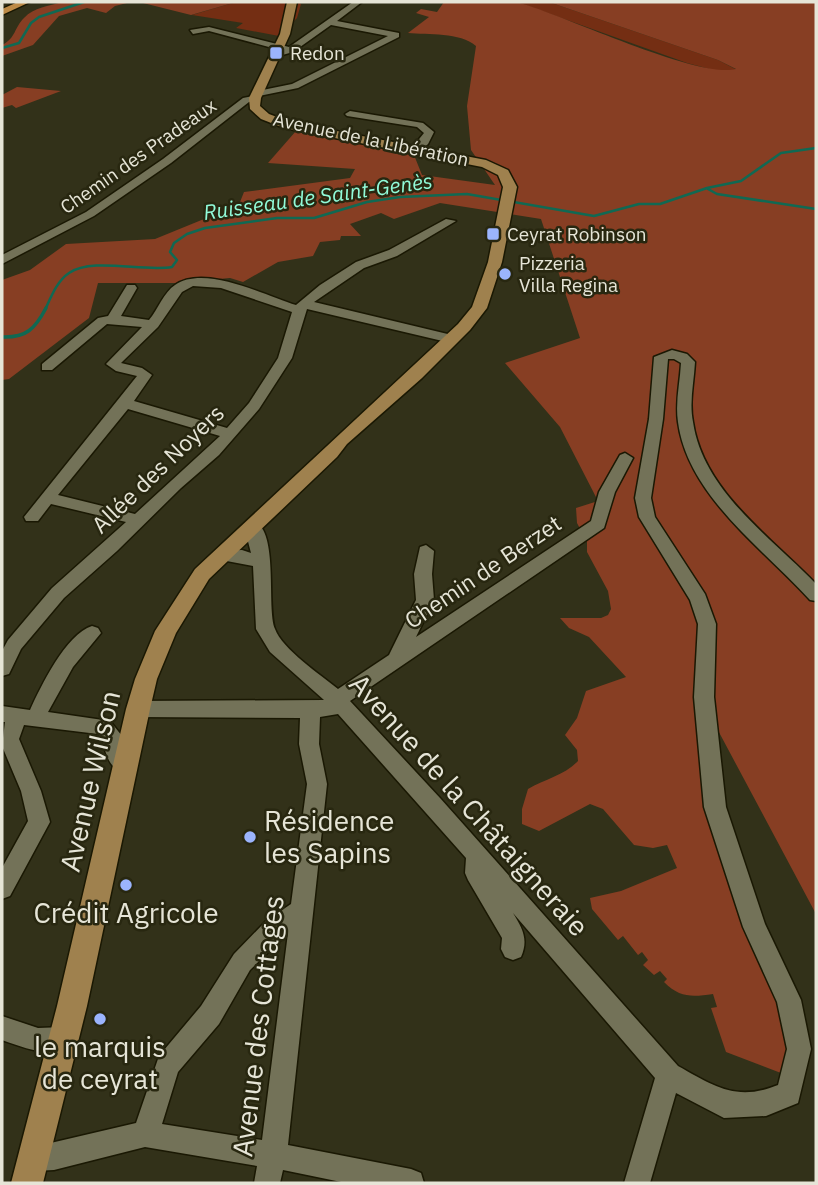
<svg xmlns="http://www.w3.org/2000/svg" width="818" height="1185" font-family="'IBM Plex Sans',sans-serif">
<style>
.green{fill:#742e13}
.forest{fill:#873e23}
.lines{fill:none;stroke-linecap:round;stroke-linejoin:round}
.stream-far1{stroke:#106953;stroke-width:2.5}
.stream{stroke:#106953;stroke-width:3.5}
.minor-casing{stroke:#1a1803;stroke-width:3}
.major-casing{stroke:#1a1803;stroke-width:3}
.highway-casing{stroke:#1a1803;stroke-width:3}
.minor{fill:#737258;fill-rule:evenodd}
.major{fill:#9f814e;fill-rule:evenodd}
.highway{fill:#bd8b47;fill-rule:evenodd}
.poi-dot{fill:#9bb4fd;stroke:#282710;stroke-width:2.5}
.labels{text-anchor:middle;stroke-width:5;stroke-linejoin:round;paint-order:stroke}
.far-poi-label{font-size:19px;fill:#e6e5d7;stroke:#282710;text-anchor:start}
.far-street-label{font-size:19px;fill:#e6e5d7;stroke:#282710}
.far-water-label{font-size:21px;font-style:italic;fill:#91fbd9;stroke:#282710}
.street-label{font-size:23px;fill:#e6e5d7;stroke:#282710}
.near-street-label{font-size:28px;fill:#e6e5d7;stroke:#282710}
.near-poi-label{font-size:28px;fill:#e6e5d7;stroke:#282710}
</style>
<rect width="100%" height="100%" fill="#323119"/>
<g class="green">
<polygon points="236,2 297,2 301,4 297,18 279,36 236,28 243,23 192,15"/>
<polygon points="517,2 549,2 718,60 737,70 721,72 687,63"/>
</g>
<g class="forest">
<path d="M 62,2 L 131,2 L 115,6 L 106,13 L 87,8 L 59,16 L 33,45 L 2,56 L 2,45 C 16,38 14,28 24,18 C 34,7 49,6 62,2 Z"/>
<polygon points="139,2 236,2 191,15"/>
<path d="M 444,2 C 465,2 500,0 520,3 C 566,16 698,79 736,69 L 718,60 L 549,2 L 816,2 L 816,914 L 705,706 L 715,807 L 789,1000 L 794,1078 L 726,1052 L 711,1008 L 717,1007 L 713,994 C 692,997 680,998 664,982 L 667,979 L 660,971 L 654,975 L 643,965 L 648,960 L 642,952 L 638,955 L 623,936 L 618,940 L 592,909 L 590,898 L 621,891 L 677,868 L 667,845 L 653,848 L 634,845 L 603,809 L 590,804 L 539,831 L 522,824 L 522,809 L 528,789 C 545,779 565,775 578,761 L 577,750 L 565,735 L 577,718 L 586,691 L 626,677 L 589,637 L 569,628 L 560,618 L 601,618 L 608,615 L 611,609 L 608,591 L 587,552 L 587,542 L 577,523 L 576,508 L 598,501 L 560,427 L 505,363 L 580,338 L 541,219 L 440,203 L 394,219 L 381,213 L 350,224 L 361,236 L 341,236 L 340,240 L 320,242 L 313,256 L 278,262 L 243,282 L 230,278 L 175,283 L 98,283 L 89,318 L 9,379 L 2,380 L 2,280 L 30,270 L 66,244 L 155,239 L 204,219 L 250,214 L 251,208 L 240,202 L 244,192 L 350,178 L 355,169 L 268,163 L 296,131 L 414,155 L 422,175 L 495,185 L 471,150 L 467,106 L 476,46 C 460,32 428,35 408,33 L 429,17 L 416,13 L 421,9 L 437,12 Z"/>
<polygon points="17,87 61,91 16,108 12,105 2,108 2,95"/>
</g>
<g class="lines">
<g class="stream-far1">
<polyline points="2,48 19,43 31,23 39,17 84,2"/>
<polyline points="708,189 717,194 816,209"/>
<path d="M 45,310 C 51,297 57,281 69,273 C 92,257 143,272 172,267 L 177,260 L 170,252 L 174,243 L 187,234 L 205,228 L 277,218 L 314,218 L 367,202 L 400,197 L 467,194 L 594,216 L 639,204 L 660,204 L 707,188 L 741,181 L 781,153 L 816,148"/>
</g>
<path class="stream" d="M 2,337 C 26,338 35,329 46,308"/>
<defs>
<g id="minor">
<polygon points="353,2 362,2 337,21 399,33 399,37 298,88 259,96 258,100 249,102 171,163 94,216 2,264 2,255 86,212 163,159 243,98 253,96 253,92 292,84 388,36 331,25 293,52 279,56 275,53 280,50 209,31 193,34 190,30 209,27 289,47"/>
<polygon points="350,111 423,123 434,132 428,144 420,151 412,151 411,149 424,133 417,127 347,116 345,114"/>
<path d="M 446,219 L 456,221 L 397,256 L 364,268 L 314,302 L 456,336 L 456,342 L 451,343 L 307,309 L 292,358 L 259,409 L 219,455 L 181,488 L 117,551 L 64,598 L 21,649 L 9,674 L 2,676 L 2,651 L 8,640 L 52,588 L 126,522 L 51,504 L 38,521 L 26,521 L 24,517 L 137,376 L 116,371 L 106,364 L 142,327 L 107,324 L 52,370 L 42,370 L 42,364 L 98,318 L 108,316 L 127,285 L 135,285 L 137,288 L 121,316 L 149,320 C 158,309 164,292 175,285 C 205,264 266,296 296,305 L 320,285 L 356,262 L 389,250 ZM 193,286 L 221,288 L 292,312 L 278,358 L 249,403 L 227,428 L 134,401 L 152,375 L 142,368 L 121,363 L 158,327 L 182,292 ZM 128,409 L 220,436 L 135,514 L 58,495 Z"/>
<path d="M 672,350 L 687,354 L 695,362 C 694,382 689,402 693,422 C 703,491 771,537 816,584 L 816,601 L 810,600 C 763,548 688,496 678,422 C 675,402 680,383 681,363 L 674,359 L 668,359 L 663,419 L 651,498 L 655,517 L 705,594 L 716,624 L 714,697 L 726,807 L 765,924 L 801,1000 L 811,1049 L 798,1103 L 766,1116 L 724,1118 L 676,1093 L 650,1183 L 624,1183 L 655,1078 L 513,913 C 522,928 529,939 521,957 L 513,960 L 505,957 L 501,949 L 502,938 L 468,880 L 465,873 L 466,858 L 338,714 L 320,717 L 319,744 L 327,784 L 288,1145 L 411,1169 L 421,1173 L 424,1183 L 346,1183 L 283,1170 L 280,1183 L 254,1183 L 257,1166 L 145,1147 L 54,1170 L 34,1171 L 25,1167 L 21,1158 L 25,1149 L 136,1123 L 159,1056 L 201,1006 L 234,954 L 266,921 L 291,904 L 307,784 L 299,744 L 300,718 L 138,717 L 131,715 L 128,709 L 131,703 L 138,701 L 324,700 L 270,652 L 256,629 L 253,566 L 216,559 L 214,555 L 216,551 L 242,550 L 251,553 L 244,526 L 252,520 C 280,528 266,607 275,629 C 282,649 321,675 338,689 L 389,655 L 416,600 L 414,574 L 420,547 L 426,545 L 434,551 L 432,574 L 434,600 L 416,637 L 591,521 L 599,492 L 620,455 L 625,453 L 633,458 L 615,492 L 604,528 L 350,701 L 440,798 L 678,1066 C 714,1086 736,1102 778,1085 L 787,1049 L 777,1002 L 743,927 L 704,807 L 694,697 L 698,624 L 690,600 L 639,517 L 635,498 L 649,419 L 654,357 ZM 288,933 L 262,1140 L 162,1124 L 178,1072 L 219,1024 L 250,970 Z"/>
<path d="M 92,626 L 98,628 L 101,633 L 73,667 L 48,712 L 110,721 L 122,736 L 123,748 L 136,763 L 133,769 C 105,779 107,744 98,734 L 24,725 L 19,739 L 41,791 L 50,822 L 10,896 L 2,899 L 2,868 L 28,821 L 21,791 L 2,746 L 5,722 L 2,722 L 2,706 L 30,710 C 41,686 66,634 92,626 Z"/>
<path d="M 2,1016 L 38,1028 L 64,1027 L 73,1030 L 76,1039 L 73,1048 C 48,1058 25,1048 2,1040 Z"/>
</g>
<polygon id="major" points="287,2 297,2 290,34 261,98 260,106 269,114 290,122 486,160 508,170 517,187 502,262 487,308 470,330 422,378 347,444 337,457 209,579 176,633 157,679 150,709 87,1006 43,1183 11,1183 57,1006 126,709 135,679 155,631 195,569 458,324 472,307 488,262 503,187 498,175 482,167 284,128 261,119 250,109 249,98 280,34"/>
<polygon id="highway" points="18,2 30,2 2,15 2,9"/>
</defs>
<use href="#minor" class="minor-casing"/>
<use href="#major" class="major-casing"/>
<use href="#highway" class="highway-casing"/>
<use href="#minor" class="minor"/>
<use href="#major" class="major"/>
<use href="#highway" class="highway"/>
</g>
<g class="poi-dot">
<rect x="269" y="46" width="14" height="14" rx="3.5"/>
<rect x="486" y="227" width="14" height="14" rx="3.5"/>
<circle cx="505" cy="274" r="7"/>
<circle cx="250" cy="837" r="7"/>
<circle cx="126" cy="885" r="7"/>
<circle cx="100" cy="1019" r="7"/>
</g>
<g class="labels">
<g class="far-poi-label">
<text x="290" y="60">Redon</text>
<text x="507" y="241">Ceyrat Robinson</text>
<text x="519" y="270">Pizzeria<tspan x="519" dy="22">Villa Regina</tspan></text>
</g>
<g class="far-street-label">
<text transform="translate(371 139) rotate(12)" y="7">Avenue de la Libération</text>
<text transform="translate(138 156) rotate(-35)" y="7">Chemin des Pradeaux</text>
</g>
<g class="far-water-label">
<text transform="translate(318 197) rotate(-8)" y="7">Ruisseau de Saint-Genès</text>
</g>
<g class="street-label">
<text transform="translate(158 469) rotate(-44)" y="8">Allée des Noyers</text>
<text transform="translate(483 572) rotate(-34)" y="8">Chemin de Berzet</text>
</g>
<g class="near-street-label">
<text transform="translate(90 781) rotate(-77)" y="10">Avenue Wilson</text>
<text transform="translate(469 805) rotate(48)" y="10">Avenue de la Châtaigneraie</text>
<text transform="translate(258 1026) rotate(-83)" y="10">Avenue des Cottages</text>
</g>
<g class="near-poi-label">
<text x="264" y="831" text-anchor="start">Résidence<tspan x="264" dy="32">les Sapins</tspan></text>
<text x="126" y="923">Crédit Agricole</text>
<text x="100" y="1057">le marquis<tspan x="100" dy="32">de ceyrat</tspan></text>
</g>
</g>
<rect width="818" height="1185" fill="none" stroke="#e6e5d7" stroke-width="7"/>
</svg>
